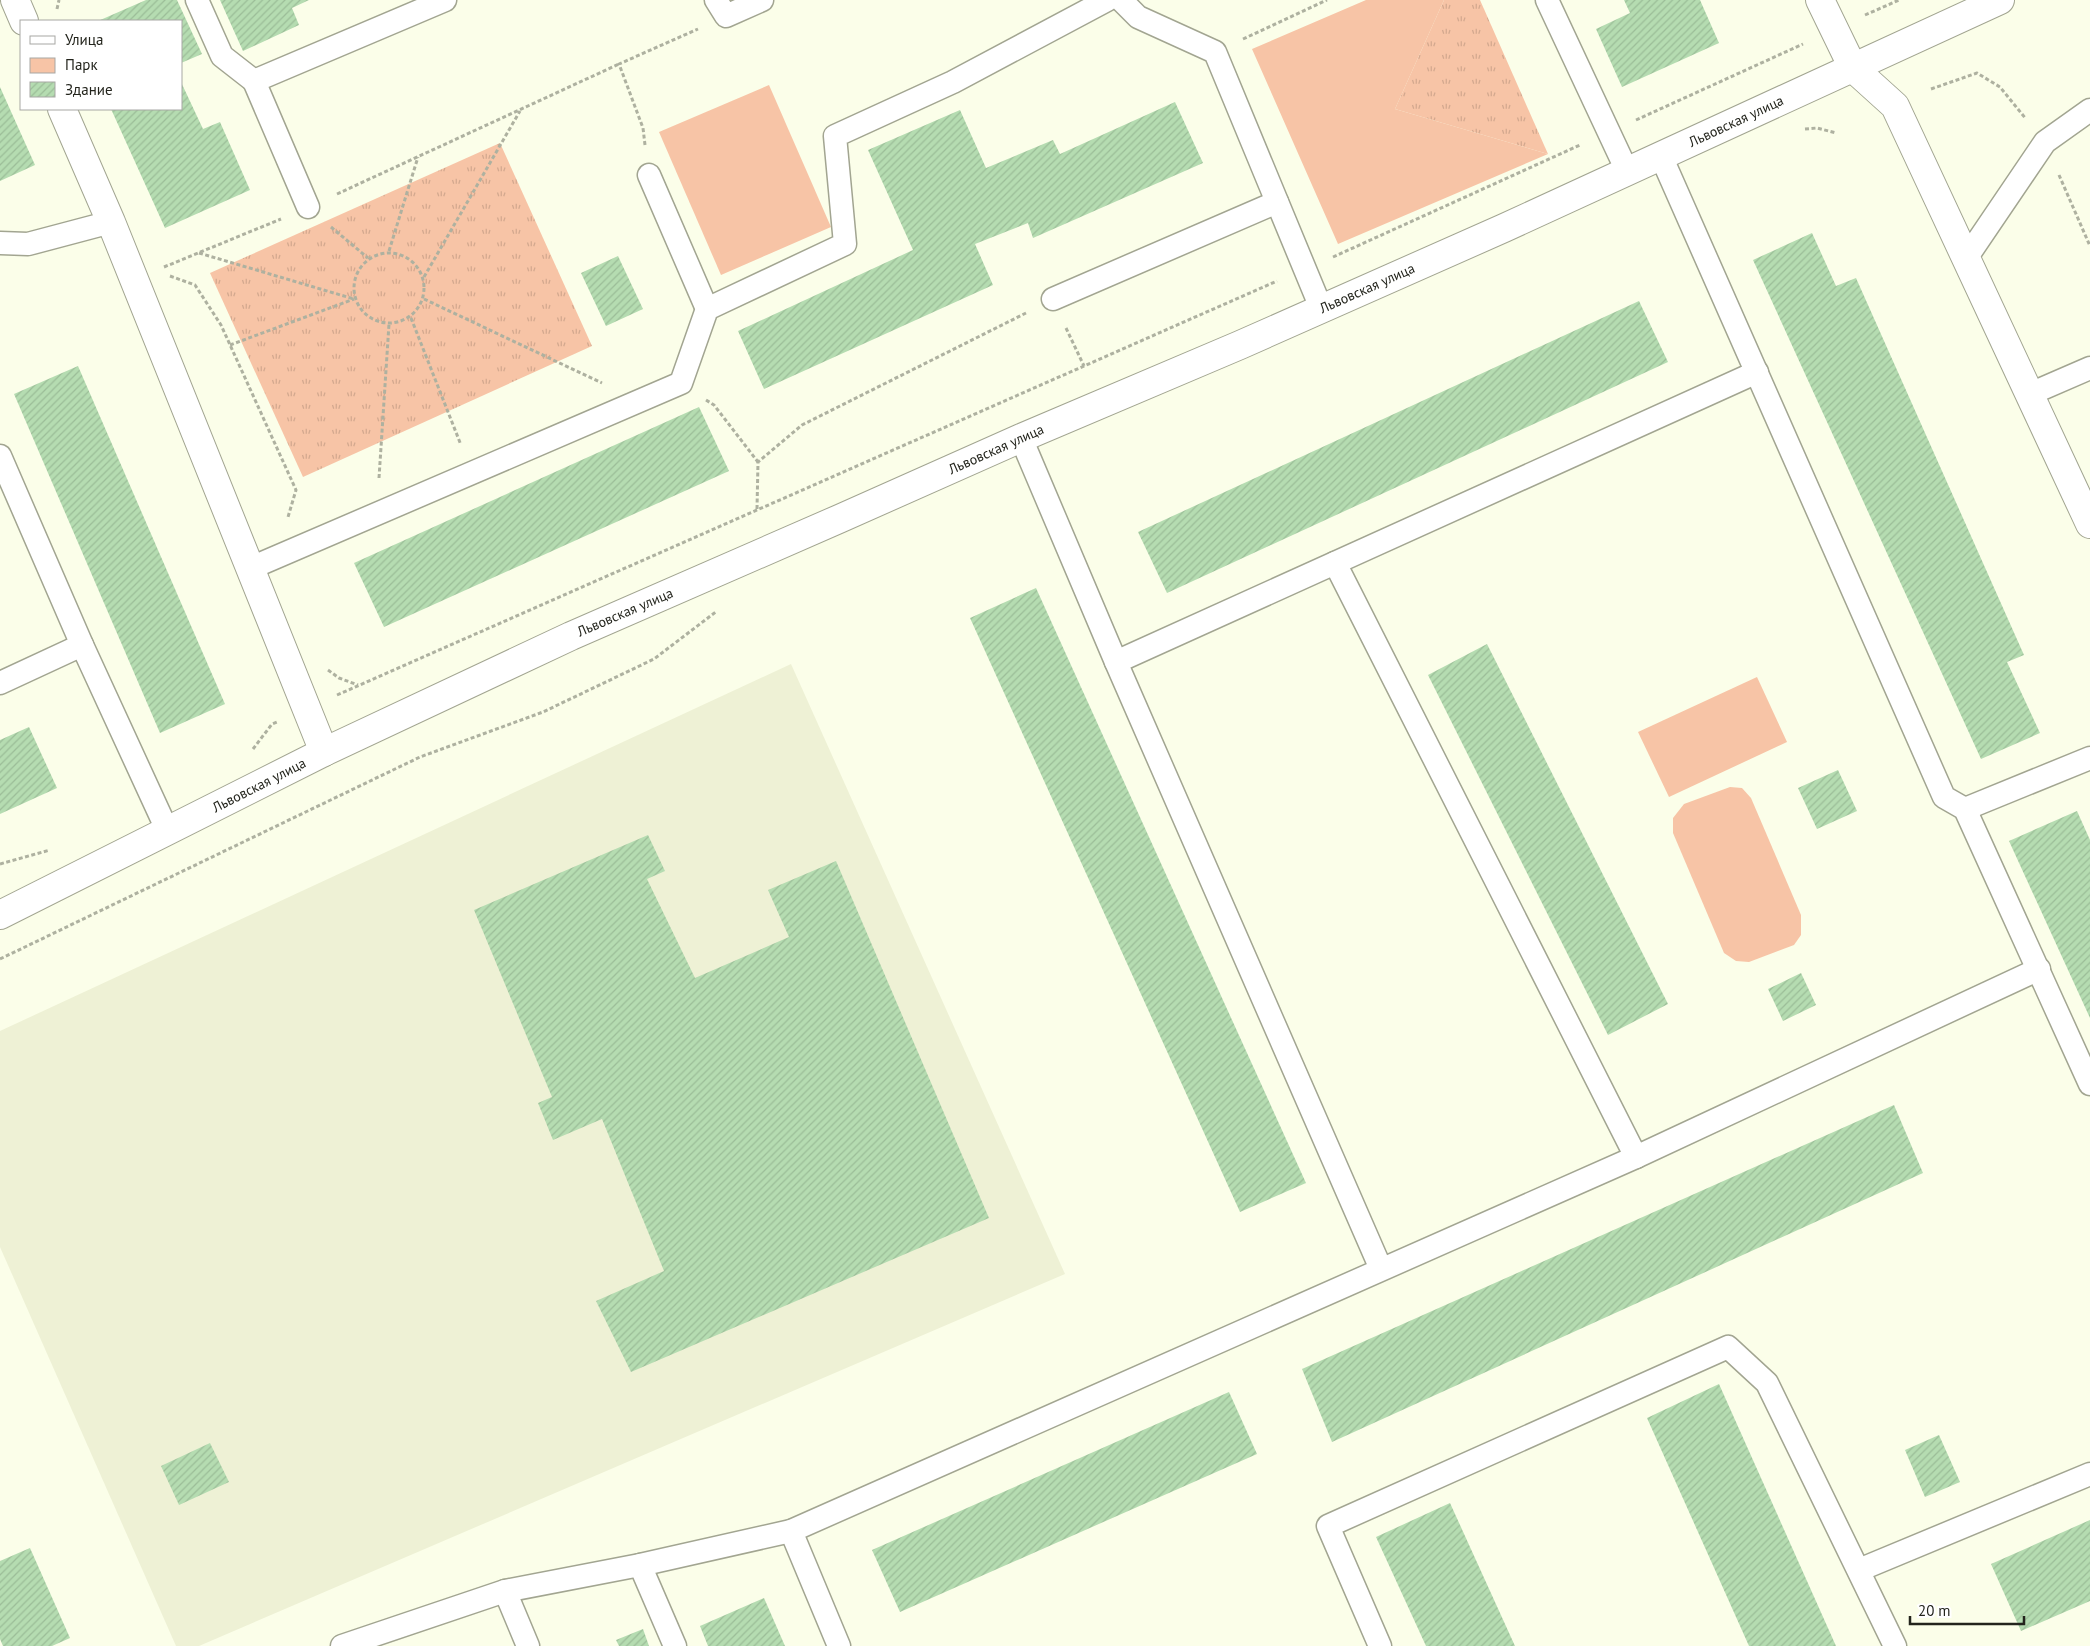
<svg xmlns="http://www.w3.org/2000/svg" width="2090" height="1646" font-family="'PT Sans',sans-serif">
<style>
.built{fill:#eef1d5}
.grass{fill:url(#grass-tufts)}
.park{fill:#f7c4a6}
.building{fill:url(#building-hatch)}
.lines{fill:none;stroke-linecap:round;stroke-linejoin:round}
.service-casing{stroke:#a2a591;stroke-width:25}
.minor-casing{stroke:#a2a591;stroke-width:30}
.path{stroke:#aeb1a0;stroke-width:3;stroke-dasharray:4 2.5;stroke-linecap:butt}
.service{stroke:#fff;stroke-width:22}
.minor{stroke:#fff;stroke-width:28}
.labels{text-anchor:middle;stroke-width:4.5;stroke-linejoin:round;paint-order:stroke}
.street-label{font-size:14px;fill:#23241c;stroke:#fff}
</style>
<defs>
<pattern id="grass-tufts" width="24" height="20" patternUnits="userSpaceOnUse" patternTransform="scale(1.25)"><rect width="24" height="20" fill="#f7c4a6"/><path d="M3 7l-1-3M5 7V3M7 7l1-3M15 17l-1-3M17 17v-4M19 17l1-3" fill="none" stroke="#d3a88e"/></pattern>
<pattern id="building-hatch" width="6" height="6" patternUnits="userSpaceOnUse" patternTransform="scale(1.25)"><rect width="6" height="6" fill="#b5dcb1"/><path d="M-1 1l2-2M0 6l6-6M5 7l2-2" fill="none" stroke="#9bbd98"/></pattern>
</defs>
<rect width="100%" height="100%" fill="#fbfee9"/>
<polygon class="built" points="791,664 1065,1274 199,1646 176,1646 0,1247 0,1031"/>
<g class="grass">
<polygon points="1444,0 1480,0 1548,154 1395,109"/>
<polygon points="500,143 592,346 303,477 210,273"/>
</g>
<g class="park">
<polygon points="1366,0 1444,0 1395,109 1548,154 1338,244 1252,49"/>
<polygon points="769,85 831,227 721,275 659,132"/>
<polygon points="1757,677 1787,742 1669,797 1638,732"/>
<polygon points="1730,787 1742,788 1751,798 1801,915 1801,935 1794,945 1749,962 1736,961 1724,953 1673,833 1673,818 1684,804"/>
</g>
<g class="building">
<polygon points="146,0 177,0 202,54 181,63 181,21 98,21"/>
<polygon points="220,0 309,0 292,8 299,25 243,51"/>
<polygon points="1624,0 1700,0 1719,43 1622,87 1596,29 1630,13"/>
<polygon points="181,82 203,129 220,122 250,190 165,228 111,109 181,109"/>
<polygon points="0,87 35,165 0,181"/>
<polygon points="1175,102 1203,163 1033,238 1028,223 975,244 993,285 764,389 738,331 913,250 868,150 960,110 986,168 1053,140 1060,154"/>
<polygon points="1812,233 1836,286 1856,278 2024,655 2007,662 2040,733 1981,759 1753,260"/>
<polygon points="618,256 643,309 606,326 581,273"/>
<polygon points="1639,301 1668,362 1167,593 1138,532"/>
<polygon points="78,366 225,704 160,733 14,394"/>
<polygon points="699,407 729,471 384,627 354,563"/>
<polygon points="1036,588 1306,1183 1240,1212 970,618"/>
<polygon points="1487,644 1668,1004 1608,1035 1428,675"/>
<polygon points="29,727 57,788 0,814 0,740"/>
<polygon points="1838,770 1857,811 1817,829 1798,788"/>
<polygon points="2077,811 2090,840 2090,1018 2009,841"/>
<polygon points="648,835 665,871 647,879 695,978 789,937 768,890 836,861 989,1218 631,1372 596,1301 664,1271 602,1119 553,1140 538,1103 552,1097 474,910"/>
<polygon points="1801,973 1816,1005 1783,1021 1768,989"/>
<polygon points="1894,1105 1923,1173 1332,1442 1302,1369"/>
<polygon points="1719,1384 1836,1646 1749,1646 1647,1418"/>
<polygon points="1229,1392 1257,1454 900,1612 872,1550"/>
<polygon points="1939,1435 1960,1482 1925,1497 1905,1450"/>
<polygon points="210,1443 229,1482 179,1505 161,1466"/>
<polygon points="1450,1503 1515,1646 1426,1646 1376,1537"/>
<polygon points="2090,1520 2090,1601 2021,1631 1991,1564"/>
<polygon points="30,1548 70,1638 52,1646 3,1646 0,1639 0,1561"/>
<polygon points="764,1598 785,1646 708,1646 700,1626"/>
<polygon points="643,1629 649,1646 619,1646 616,1640"/>
</g>
<g class="lines">
<defs>
<g id="service">
<polyline points="197,0 222,56 254,81"/>
<polyline points="716,0 726,16 762,0"/>
<polyline points="1121,0 1138,17 1215,52 1321,308"/>
<polyline points="1547,0 1627,171"/>
<polyline points="1661,156 1944,797 1965,809 2090,1084"/>
<polyline points="649,175 707,309"/>
<polyline points="308,207 254,81 445,0"/>
<polyline points="0,243 28,244 111,222"/>
<polyline points="1967,257 2045,142 2090,110"/>
<polyline points="1053,299 1277,202"/>
<polyline points="2030,394 2090,368"/>
<polyline points="1021,438 1116,662 1381,1269"/>
<polyline points="0,456 82,645 168,832"/>
<polyline points="1335,563 1636,1157"/>
<polyline points="251,568 681,383 707,309 845,244 835,136 953,82 1107,0"/>
<polyline points="1116,662 1757,372"/>
<polyline points="0,683 82,645"/>
<polyline points="1965,809 2090,758"/>
<polyline points="791,1531 839,1646"/>
<polyline points="640,1565 675,1646"/>
<polyline points="1859,1570 2090,1474"/>
<polyline points="505,1591 528,1646"/>
<polyline points="342,1646 505,1591 640,1565 791,1531 1636,1157 2039,969"/>
<polyline points="1380,1646 1328,1526 1728,1347 1767,1383 1895,1646"/>
</g>
<g id="minor">
<polyline points="15,0 24,21"/>
<polyline points="1820,0 1853,68 1895,106 2090,524"/>
<polyline points="62,109 111,222 324,752"/>
<polyline points="0,915 324,752 571,636 839,519 1021,438 1240,345 1504,228 2000,0"/>
</g>
</defs>
<use href="#service" class="service-casing"/>
<use href="#minor" class="minor-casing"/>
<g class="path">
<polyline points="57,9 59,0"/>
<polyline points="1865,15 1899,0"/>
<polyline points="1243,39 1327,0"/>
<polyline points="1931,89 1977,73 2000,87 2026,119"/>
<polyline points="1636,120 1803,44"/>
<polyline points="1805,129 1817,128 1836,133"/>
<polyline points="645,145 643,128 619,64 698,29"/>
<polyline points="2059,175 2090,246"/>
<polyline points="337,194 619,64"/>
<polyline points="331,227 368,258"/>
<polyline points="389,251 418,157"/>
<circle cx="389" cy="288" r="35"/>
<polyline points="199,253 354,299"/>
<polyline points="1333,257 1580,145"/>
<polyline points="164,267 281,219"/>
<polyline points="170,276 195,285 221,325 296,490 288,517"/>
<polyline points="424,277 520,111"/>
<polyline points="424,299 602,383"/>
<polyline points="411,318 461,445"/>
<polyline points="1066,328 1084,366"/>
<polyline points="230,345 354,299"/>
<polyline points="706,400 714,405 758,462"/>
<polyline points="379,478 389,324"/>
<polyline points="757,509 758,462 802,425 1026,313"/>
<polyline points="328,670 339,678 358,685"/>
<polyline points="337,695 1277,281"/>
<polyline points="253,749 272,724 277,722"/>
<polyline points="0,864 50,850"/>
<polyline points="0,959 420,757 543,712 654,659 717,611"/>
</g>
<use href="#service" class="service"/>
<use href="#minor" class="minor"/>
</g>
<g class="labels">
<g class="street-label">
<text transform="translate(1736 121) rotate(-25)" y="5">Львовская улица</text>
<text transform="translate(1367 288) rotate(-24)" y="5">Львовская улица</text>
<text transform="translate(996 449) rotate(-24)" y="5">Львовская улица</text>
<text transform="translate(625 612) rotate(-23)" y="5">Львовская улица</text>
<text transform="translate(259 785) rotate(-27)" y="5">Львовская улица</text>
</g>
</g>
<rect x="20" y="20" width="162" height="90" fill="#ffffff" stroke="#a7a7a4"/>
<rect x="30" y="36" width="25" height="8" fill="#ffffff" stroke="#a7a7a4"/>
<text x="65" y="45" font-size="15" fill="#23241c">Улица</text>
<rect x="30" y="58" width="25" height="15" fill="#f7c4a6" stroke="#a7a7a4"/>
<text x="65" y="70" font-size="15" fill="#23241c">Парк</text>
<rect x="30" y="82" width="25" height="15" fill="url(#building-hatch)" stroke="#a7a7a4"/>
<text x="65" y="95" font-size="15" fill="#23241c">Здание</text>
<path d="M1910 1616v8h114v-8" fill="none" stroke="#23241c" stroke-width="2.5"/>
<text x="1918" y="1616" font-size="15" fill="#23241c" stroke="#ffffff" stroke-width="4" paint-order="stroke">20 m</text>
</svg>
